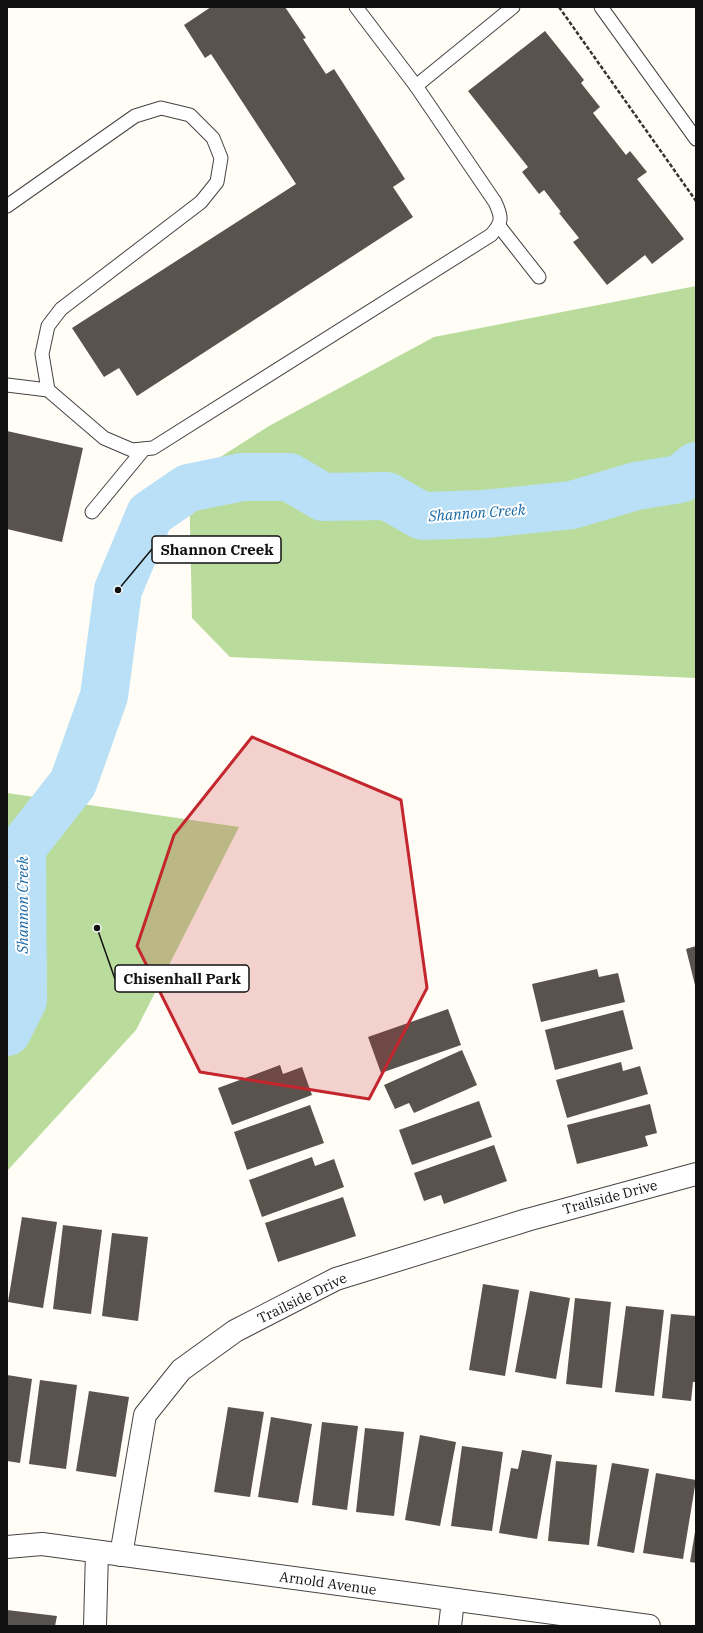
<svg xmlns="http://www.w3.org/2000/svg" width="703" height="1633" font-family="'IBM Plex Serif',serif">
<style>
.forest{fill:#b9dc9c}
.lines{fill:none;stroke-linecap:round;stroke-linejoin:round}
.river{stroke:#b9e0f7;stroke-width:48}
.building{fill:#5a524d}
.lane-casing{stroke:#444;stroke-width:15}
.street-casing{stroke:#444;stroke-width:24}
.path{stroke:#333;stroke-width:2.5;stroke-dasharray:4 2;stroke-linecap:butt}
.lane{stroke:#fff;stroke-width:13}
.street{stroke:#fff;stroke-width:22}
.marked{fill:#c4262e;fill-opacity:0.2;stroke:#c4262e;stroke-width:3;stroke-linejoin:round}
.labels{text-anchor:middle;stroke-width:4;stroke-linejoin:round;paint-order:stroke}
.street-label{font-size:14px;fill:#111;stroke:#fff}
.water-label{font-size:15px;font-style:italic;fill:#1768a6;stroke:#fff}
.leader{fill:none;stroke:#111;stroke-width:1.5}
.callout-dot{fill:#111;stroke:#fff;stroke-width:1.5}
.callout{fill:#fff;stroke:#111;stroke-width:1.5}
.callout-label{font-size:15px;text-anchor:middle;font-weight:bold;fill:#111}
</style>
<rect width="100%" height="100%" fill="#fffdf5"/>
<g class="forest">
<polygon points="696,286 696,678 230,657 192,618 189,477 269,426 434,337"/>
<polygon points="7,793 239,827 136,1030 7,1171"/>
</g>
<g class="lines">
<polyline class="river" points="7,1032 23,1000 22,848 73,783 104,696 118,590 150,514 188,488 242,477 289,477 323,497 387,496 422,516 484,514 572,505 636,486 680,479 696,466"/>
</g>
<g class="building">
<polygon points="211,7 285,7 306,38 303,39 326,74 334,69 405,179 393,187 413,217 137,396 119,368 104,377 72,328 296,184 211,54 205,58 184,25"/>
<polygon points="545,31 584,80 581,83 600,107 593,113 626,155 630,151 647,172 637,179 684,239 652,264 645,255 607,285 573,242 579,238 559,213 561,212 544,190 539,194 522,172 528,167 468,91"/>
<polygon points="7,431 83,448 62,542 7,529"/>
<polygon points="696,946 696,984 695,985 686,949"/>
<polygon points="597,969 599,977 618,973 625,1002 541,1022 532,984"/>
<polygon points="448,1009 461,1045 381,1073 368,1037"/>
<polygon points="623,1010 633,1049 555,1070 545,1030"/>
<polygon points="462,1050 477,1085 414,1113 409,1103 395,1109 384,1085"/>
<polygon points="621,1062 623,1071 640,1066 648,1094 567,1118 556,1080"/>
<polygon points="280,1065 283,1074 302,1067 312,1095 232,1125 218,1088"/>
<polygon points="479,1101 492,1137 412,1165 399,1130"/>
<polygon points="650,1104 657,1133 645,1136 648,1146 577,1164 567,1125"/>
<polygon points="310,1105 324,1143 247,1170 234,1132"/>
<polygon points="494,1145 507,1181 444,1204 441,1195 424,1201 414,1173"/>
<polygon points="312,1157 315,1166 334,1159 344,1187 262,1217 249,1180"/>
<polygon points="343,1197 356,1236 278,1262 265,1223"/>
<polygon points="22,1217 57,1222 43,1308 8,1302"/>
<polygon points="63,1225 102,1230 91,1314 53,1309"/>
<polygon points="112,1233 148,1237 138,1321 102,1316"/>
<polygon points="483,1284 519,1290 505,1376 469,1370"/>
<polygon points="530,1291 570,1298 556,1379 515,1372"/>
<polygon points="575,1298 611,1302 602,1388 566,1384"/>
<polygon points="626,1306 664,1310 654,1396 615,1392"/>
<polygon points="671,1314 696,1316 696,1382 693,1382 691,1401 662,1398"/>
<polygon points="7,1375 32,1379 20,1463 7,1461"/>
<polygon points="40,1380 77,1385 66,1469 29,1464"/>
<polygon points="89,1391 129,1397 116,1477 76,1471"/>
<polygon points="228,1407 264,1412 250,1497 214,1492"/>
<polygon points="271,1417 312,1424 298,1503 258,1497"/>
<polygon points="322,1422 358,1426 347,1510 312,1505"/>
<polygon points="365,1428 404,1432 394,1516 356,1512"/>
<polygon points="420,1435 456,1442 440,1526 405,1520"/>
<polygon points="462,1446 503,1452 492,1531 451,1526"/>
<polygon points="522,1450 552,1455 537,1539 499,1533 511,1468 518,1469"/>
<polygon points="556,1461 597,1465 589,1545 548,1541"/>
<polygon points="612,1463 649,1469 634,1553 597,1546"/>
<polygon points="656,1473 696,1480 683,1559 643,1553"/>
<polygon points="695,1532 696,1532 696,1563 690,1562"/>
<polygon points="7,1610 57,1616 55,1626 7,1626"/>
</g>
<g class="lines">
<defs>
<g id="lane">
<polyline points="356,7 416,86"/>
<polyline points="601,7 696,139"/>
<polyline points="7,206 135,116 161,108 190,115 213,138 221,158 217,182 201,202 61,309 48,326 42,354 48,390"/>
<polyline points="499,226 539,277"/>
<path d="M 7,385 L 48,390 L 104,438 L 132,450 L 153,448 L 491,235 C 503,222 502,217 495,202 L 416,86 L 513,7"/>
<polyline points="92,512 144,449"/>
</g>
<g id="street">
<polyline points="7,1547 42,1544 649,1626"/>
<polyline points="121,1555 145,1415 181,1370 235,1331 336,1279 527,1220 696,1174"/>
<polyline points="95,1626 97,1552"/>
<polyline points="450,1626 453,1600"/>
</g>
</defs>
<use href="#lane" class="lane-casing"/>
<use href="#street" class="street-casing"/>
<polyline class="path" points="559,7 696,201"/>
<use href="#lane" class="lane"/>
<use href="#street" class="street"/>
</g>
<path class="marked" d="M 252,737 L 401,800 L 427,988 L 369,1099 L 200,1072 L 137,946 L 174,835 Z"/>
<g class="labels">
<g class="street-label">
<text transform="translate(610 1197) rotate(-15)" y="5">Trailside Drive</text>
<text transform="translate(302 1298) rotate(-26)" y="5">Trailside Drive</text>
<text transform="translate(328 1583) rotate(8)" y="5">Arnold Avenue</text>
</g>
<g class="water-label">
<text transform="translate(477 513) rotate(-4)" y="5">Shannon Creek</text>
<text transform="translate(23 905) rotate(-90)" y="5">Shannon Creek</text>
</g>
</g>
<path class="leader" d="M118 590L152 549M97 928L115 979"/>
<g class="callout-dot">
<circle cx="118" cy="590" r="4"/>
<circle cx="97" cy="928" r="4"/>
</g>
<g class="callout">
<rect x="152" y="536" width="129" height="27" rx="4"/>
<rect x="115" y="965" width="134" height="27" rx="4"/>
</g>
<g class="callout-label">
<text x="217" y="555">Shannon Creek</text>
<text x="182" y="984">Chisenhall Park</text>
</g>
<rect width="703" height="1633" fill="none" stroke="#111111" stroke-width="16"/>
</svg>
